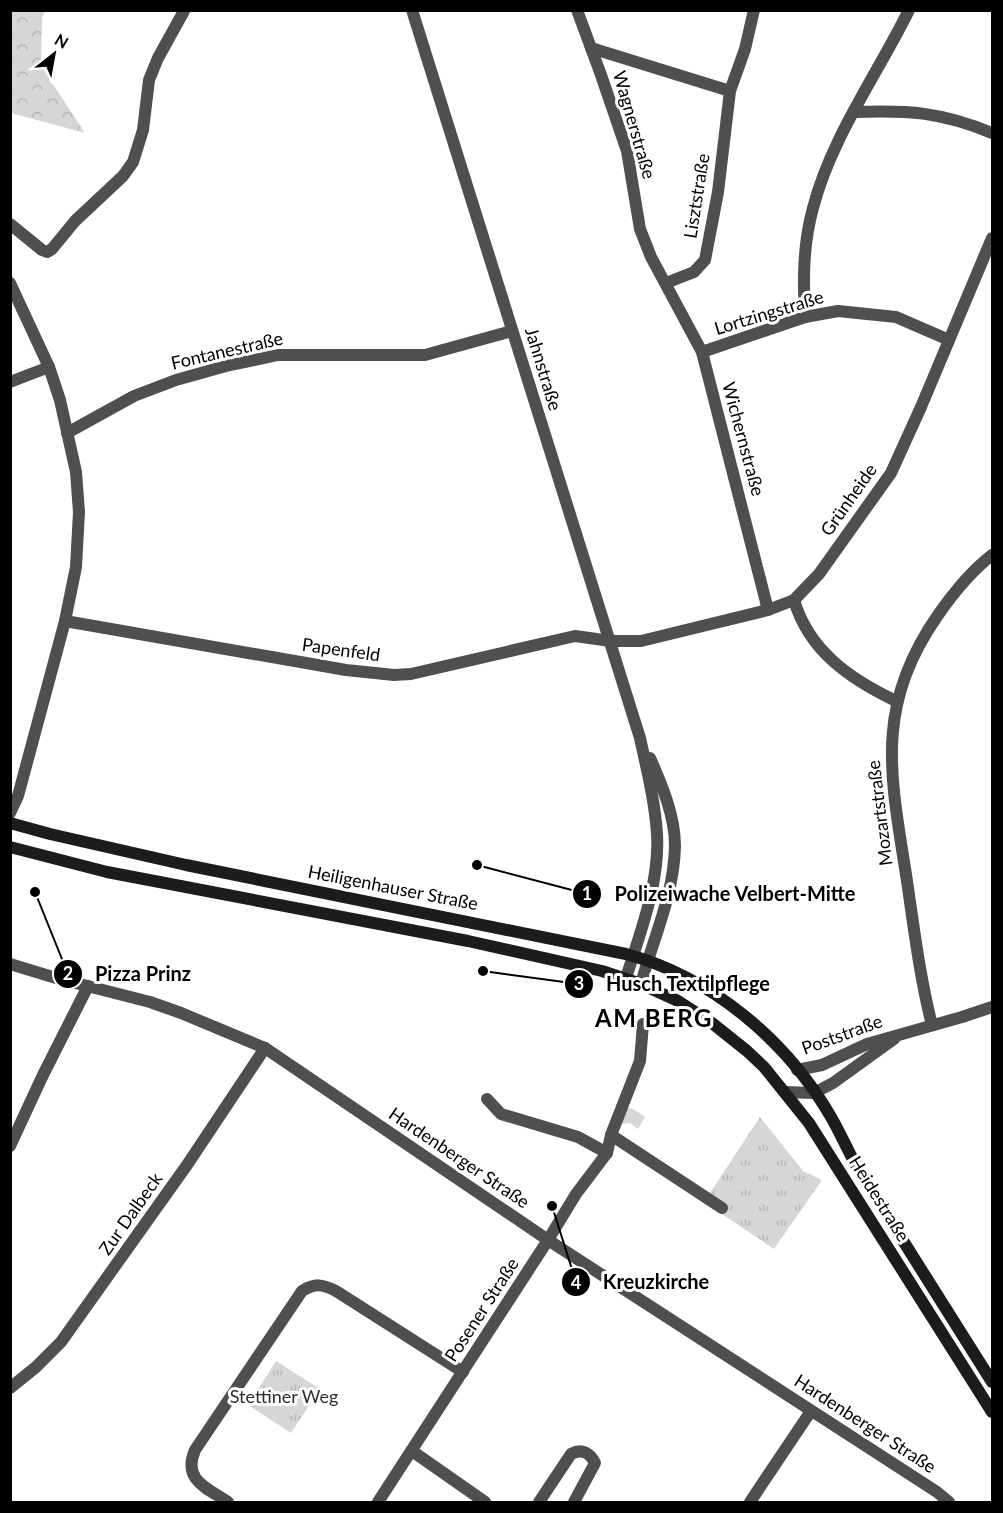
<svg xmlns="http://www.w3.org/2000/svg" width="1003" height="1513" font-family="Lato,sans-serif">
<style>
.grass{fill:url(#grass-tufts)}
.forest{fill:url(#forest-crowns)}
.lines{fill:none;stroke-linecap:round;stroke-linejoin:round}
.minor{stroke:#4f4f4f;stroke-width:12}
.tertiary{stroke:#4f4f4f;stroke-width:12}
.secondary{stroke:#1c1c1c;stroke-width:12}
.labels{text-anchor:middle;stroke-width:6;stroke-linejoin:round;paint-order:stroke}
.street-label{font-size:18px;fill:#000;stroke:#fff}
.park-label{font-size:18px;fill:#2d2d2d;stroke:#fff}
.district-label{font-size:24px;font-weight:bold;letter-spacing:1.5px;fill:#000;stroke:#fff}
.leader{fill:none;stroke:#000;stroke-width:2}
.callout-dot{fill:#000;stroke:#fff;stroke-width:2}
.mark-label{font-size:18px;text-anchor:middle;font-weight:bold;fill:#fff}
.callout-label{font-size:20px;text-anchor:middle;font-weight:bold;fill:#000;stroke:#fff;stroke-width:6;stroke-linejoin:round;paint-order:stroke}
</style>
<defs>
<pattern id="grass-tufts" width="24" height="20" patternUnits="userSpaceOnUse" patternTransform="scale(1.5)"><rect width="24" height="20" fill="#d6d6d6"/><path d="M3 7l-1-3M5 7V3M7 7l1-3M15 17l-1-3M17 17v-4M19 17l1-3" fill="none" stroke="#b6b6b6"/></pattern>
<pattern id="forest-crowns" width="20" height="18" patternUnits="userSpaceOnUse" patternTransform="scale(1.5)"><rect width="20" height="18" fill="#d6d6d6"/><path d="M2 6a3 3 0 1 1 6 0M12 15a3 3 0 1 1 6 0" fill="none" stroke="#b6b6b6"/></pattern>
</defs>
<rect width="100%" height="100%" fill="#fff"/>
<g class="grass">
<polygon points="627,1108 633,1109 645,1117 638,1129 630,1123 622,1124 621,1118"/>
<polygon points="760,1117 803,1171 822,1180 774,1249 704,1202"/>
<polygon points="276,1361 320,1389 291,1433 248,1405"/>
</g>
<polygon class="forest" points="10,11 45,11 42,17 41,66 85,133 11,113"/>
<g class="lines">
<g class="minor">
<polyline points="577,10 601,75 627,151 640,229 651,257 702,352 768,610"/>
<polyline points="591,48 730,91"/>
<path d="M 854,112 C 909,110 941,112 992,133"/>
<polyline points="10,224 42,250 47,252 52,249 75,221 123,176 133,162 143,130 149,80 158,58 184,11"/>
<polyline points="10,283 49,367 60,400 76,472 79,512 76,567 65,621 18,796 10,813"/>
<polyline points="666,283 694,272 705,260 718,192 730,91 745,49 754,10"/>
<path d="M 805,317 C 803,280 803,244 813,208 C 831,138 877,75 909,10"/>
<polyline points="702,352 805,317 838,311 896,317 949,340"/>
<polyline points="10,382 49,367"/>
<polyline points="67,433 134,396 176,380 226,366 278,355 425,355 512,331"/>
<path d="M 794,600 C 809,651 850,679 896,701"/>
<polyline points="65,621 346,670 394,675 411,674 575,636 611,641 641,641 768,610 794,600 819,574 891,473 921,407 992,238"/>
<polyline points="10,964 56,978 150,1002 181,1013 265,1048 548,1240 937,1492 949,1502"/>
<path d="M 932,1025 C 920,978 914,929 907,881 C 891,777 873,708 938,615 C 954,592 970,572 992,555"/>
<polyline points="487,1099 501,1114 578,1137 607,1153"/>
<polyline points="611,1135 722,1208"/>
<polyline points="10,1146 43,1075 88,986"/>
<polyline points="10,1388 36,1367 61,1342 187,1165 265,1048"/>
<polyline points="412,1451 485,1502"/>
<path d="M 228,1502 C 207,1488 182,1480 195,1450 L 302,1291 C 315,1283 322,1284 336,1291 L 463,1372"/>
<polyline points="378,1502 548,1240 576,1194 607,1153 611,1135 640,1061 643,1024"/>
<path d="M 539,1502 L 571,1454 C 582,1448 590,1453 595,1463 L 574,1502"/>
<polyline points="750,1502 811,1411"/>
</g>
<g class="tertiary">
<path d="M 412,10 L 640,738 C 647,770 655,802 657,834 C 660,882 640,933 626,978"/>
<path d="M 641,984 C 653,939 674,895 675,846 C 675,816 662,785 650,758"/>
<polyline points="797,1070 822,1065 867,1044 962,1017 992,1007"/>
<polyline points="785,1092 814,1093 833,1083 894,1039"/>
</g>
<g class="secondary">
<path d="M 10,823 L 50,834 L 186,865 L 626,954 C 712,977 787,1041 831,1117 C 842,1136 850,1156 861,1174 C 905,1243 948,1313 992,1382"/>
<polyline points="10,847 107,872 468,941 602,971 641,984 678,1001 712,1023 747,1051 764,1067 809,1123 992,1412"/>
</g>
</g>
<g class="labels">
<g class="street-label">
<text transform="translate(634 125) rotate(74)" y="6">Wagnerstraße</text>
<text transform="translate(697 196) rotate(-81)" y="6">Lisztstraße</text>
<text transform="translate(769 313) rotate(-17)" y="6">Lortzingstraße</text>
<text transform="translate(227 351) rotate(-13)" y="6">Fontanestraße</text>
<text transform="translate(543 369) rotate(73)" y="6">Jahnstraße</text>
<text transform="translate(743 439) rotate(75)" y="6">Wichernstraße</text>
<text transform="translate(849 500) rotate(-55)" y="6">Grünheide</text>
<text transform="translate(341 650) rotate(8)" y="6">Papenfeld</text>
<text transform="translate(880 813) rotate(-97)" y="6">Mozartstraße</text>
<text transform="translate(393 888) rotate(11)" y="6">Heiligenhauser Straße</text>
<text transform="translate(842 1035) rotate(-20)" y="6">Poststraße</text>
<text transform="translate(459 1158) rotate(34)" y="6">Hardenberger Straße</text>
<text transform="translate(879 1199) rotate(58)" y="6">Heidestraße</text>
<text transform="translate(131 1214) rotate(-55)" y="6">Zur Dalbeck</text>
<text transform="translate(482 1310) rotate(-57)" y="6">Posener Straße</text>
<text transform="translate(865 1424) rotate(33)" y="6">Hardenberger Straße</text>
</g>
<g class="park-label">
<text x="284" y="1403">Stettiner Weg</text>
</g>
<g class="district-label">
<text x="654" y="1027">AM BERG</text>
</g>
</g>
<path class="leader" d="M477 865L587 894M35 892L68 974M483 971L579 984M552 1206L576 1282"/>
<g class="callout-dot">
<circle cx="477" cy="865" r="6"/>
<circle cx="35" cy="892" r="6"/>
<circle cx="483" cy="971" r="6"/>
<circle cx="552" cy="1206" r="6"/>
<circle cx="587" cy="894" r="15"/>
<circle cx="68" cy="974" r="15"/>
<circle cx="579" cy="984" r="15"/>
<circle cx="576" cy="1282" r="15"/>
</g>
<g class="mark-label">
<text x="587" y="900">1</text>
<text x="68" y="980">2</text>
<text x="579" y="990">3</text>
<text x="576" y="1289">4</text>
</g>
<g class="callout-label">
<text x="735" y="901">Polizeiwache Velbert-Mitte</text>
<text x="143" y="981">Pizza Prinz</text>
<text x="688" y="991">Husch Textilpflege</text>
<text x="656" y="1289">Kreuzkirche</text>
</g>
<rect width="1003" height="1513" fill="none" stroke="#000000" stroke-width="24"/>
<g transform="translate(54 54) rotate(31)" stroke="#ffffff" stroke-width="4.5" paint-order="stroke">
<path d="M0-4.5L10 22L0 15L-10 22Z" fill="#000000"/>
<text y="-9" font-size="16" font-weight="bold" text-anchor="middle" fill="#000000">N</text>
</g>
</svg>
